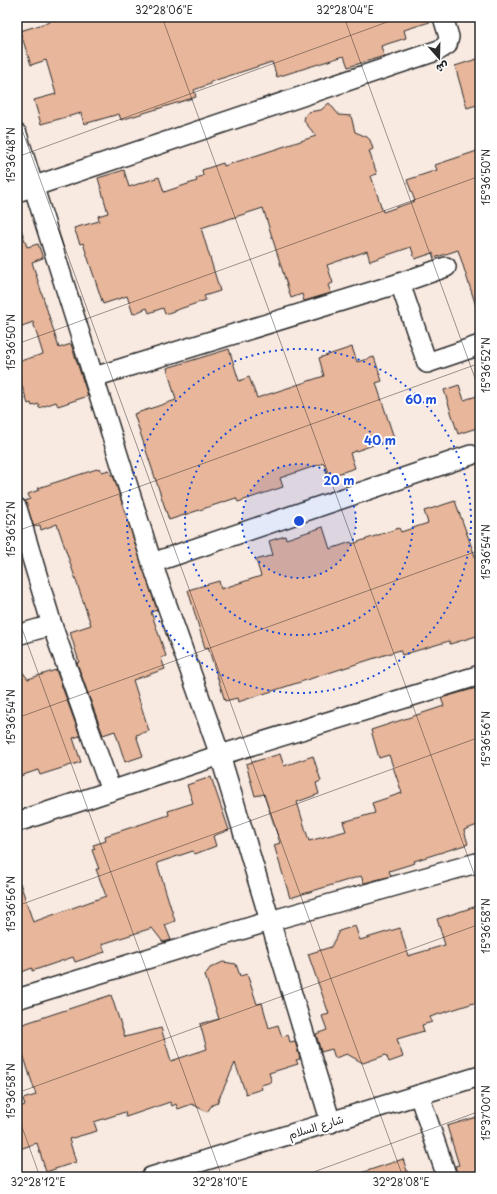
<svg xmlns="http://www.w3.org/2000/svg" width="497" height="1194" font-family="'Playpen Sans','Playpen Sans Arabic',sans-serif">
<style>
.building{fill:#e8b69a;stroke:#2b2b2b}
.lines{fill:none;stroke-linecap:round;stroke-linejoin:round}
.minor-casing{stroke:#2b2b2b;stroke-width:22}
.minor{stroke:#fff;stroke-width:19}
.ticks{fill:none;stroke:#2b2b2b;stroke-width:1;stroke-opacity:0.45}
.ring{fill:none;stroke:#1d4ed8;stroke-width:2;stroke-dasharray:2 4}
.labels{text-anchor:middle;stroke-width:4;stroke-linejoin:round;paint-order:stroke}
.street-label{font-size:11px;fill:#2b2b2b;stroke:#fff}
.centre{fill:#1d4ed8;stroke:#fff;stroke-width:2}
.ring-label{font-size:12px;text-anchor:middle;font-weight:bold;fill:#1d4ed8;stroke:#fff;stroke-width:4;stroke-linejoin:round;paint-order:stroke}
.neatline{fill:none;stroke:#2b2b2b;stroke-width:1.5}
.ticks-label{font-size:10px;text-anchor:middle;fill:#2b2b2b}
</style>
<rect width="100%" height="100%" fill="#f8e9e1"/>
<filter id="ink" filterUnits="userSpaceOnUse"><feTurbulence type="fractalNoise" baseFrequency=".025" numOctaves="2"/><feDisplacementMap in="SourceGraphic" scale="8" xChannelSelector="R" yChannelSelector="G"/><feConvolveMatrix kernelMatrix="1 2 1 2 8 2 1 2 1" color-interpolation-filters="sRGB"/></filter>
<g filter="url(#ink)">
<g class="building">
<polygon points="49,17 432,17 433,21 404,30 406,38 381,46 384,56 348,67 344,56 277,77 272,62 210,82 210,84 194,90 196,97 121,120 119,114 84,124 81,113 41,124 34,100 56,94 46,60 31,65 20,31 50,22"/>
<polygon points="480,58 480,104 467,108 455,66"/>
<polygon points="329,103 339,115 351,116 355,132 367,137 370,140 373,149 369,151 377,174 371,176 383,212 415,201 407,180 437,170 435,165 480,150 480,308 477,309 458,250 434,258 433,253 415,259 411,247 370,261 367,251 327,265 333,283 328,285 331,293 304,301 302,294 291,298 263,208 201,228 220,291 204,296 206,300 165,314 163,308 149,313 147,308 133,314 127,296 103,304 83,243 80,244 74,228 99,221 98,216 108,213 98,178 124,170 129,187 159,177 164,192 197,181 196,178 203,176 202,170 223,163 224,166 316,136 304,121 305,116 308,112 321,110"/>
<polygon points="20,226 27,247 38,244 43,258 32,262 59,348 71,344 88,396 58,406 56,402 39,408 39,404 32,406 31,403 28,404 17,371 17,362 43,354 33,322 17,328 17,227"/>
<polygon points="352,347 357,362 374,357 382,381 376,383 394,438 350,453 355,468 328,477 324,463 280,478 283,487 238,502 236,498 169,520 134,414 176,400 167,368 229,349 239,381 249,377 257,398 324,376 319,358"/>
<polygon points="459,385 464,400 480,395 480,427 458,434 444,390"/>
<polygon points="100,468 102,472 109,470 111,475 113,475 157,610 151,612 166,656 161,658 165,669 133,680 149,731 136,735 143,756 125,762 115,731 103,735 77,663 79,662 70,632 91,625 57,524 41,530 40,525 34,527 25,501 30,499 28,494 39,490 38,488"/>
<polygon points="455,501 480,570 480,635 450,644 449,641 402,655 400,650 238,702 237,698 225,701 208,647 205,648 188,590 219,581 221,589 261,576 256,560 273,555 269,541 285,536 286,539 323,527 330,549 351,542 352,544 399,528 401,532 428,523 424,511"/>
<polygon points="17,665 28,679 56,670 80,736 73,738 81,762 40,775 38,770 17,777"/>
<polygon points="480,687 480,824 464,830 468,844 414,861 415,863 389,871 391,876 364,883 361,876 290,898 274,845 280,843 264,794 255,796 246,764 280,754 284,766 313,756 321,781 316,783 319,794 297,802 309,841 346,831 343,822 375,813 372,803 402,793 389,755 379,758 371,730 444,706 441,698"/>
<polygon points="211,777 229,830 213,836 216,846 195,854 193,851 157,863 175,921 165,925 171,940 163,942 152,928 102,944 105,952 75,962 73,957 32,971 32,968 17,974 17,883 20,883 33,922 106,896 96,869 99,869 92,850 95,849 93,845 106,841 105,836 169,815 168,811 193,803 187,785"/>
<polygon points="480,905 480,1001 430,1017 432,1022 422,1025 424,1031 397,1039 403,1057 389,1062 386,1055 363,1063 347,1054 335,1058 332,1049 321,1052 316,1034 327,1030 322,1016 329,1014 308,954 331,947 339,931 355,926 360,940 400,928 408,956 445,945 437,919"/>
<polygon points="223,962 236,964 240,976 247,974 257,1004 262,1003 269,1028 278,1025 282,1037 288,1035 290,1042 295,1041 300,1059 296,1060 298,1064 269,1073 272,1082 261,1085 262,1089 246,1094 235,1063 217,1103 212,1105 207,1112 192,1104 178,1109 176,1104 172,1106 170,1102 126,1117 125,1112 94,1122 97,1131 69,1139 76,1162 46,1172 37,1143 17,1150 17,1108 25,1105 23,1099 36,1095 17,1035 17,1026 111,995 125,1037 161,1028 171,1061 207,1049 200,1024 219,1019 205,975 210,968"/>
<polygon points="480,1116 480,1177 458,1177 455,1166 459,1165 447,1126"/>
<polygon points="403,1159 409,1177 359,1177 358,1174"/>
</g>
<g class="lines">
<defs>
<g id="minor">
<polyline points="17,134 152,563 220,755 331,1123"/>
<polyline points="17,192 439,50 447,45 449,37 443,17"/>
<polyline points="400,283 427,363 480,345"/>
<polyline points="94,377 400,283 446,267"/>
<polyline points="17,508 52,625 111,791"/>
<polyline points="152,563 471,455"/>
<polyline points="17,635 52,625"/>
<polyline points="17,822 220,755 480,675"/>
<polyline points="17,999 270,921 480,862"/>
<polyline points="419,1095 447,1177"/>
<polyline points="151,1177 480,1076"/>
</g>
</defs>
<use href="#minor" class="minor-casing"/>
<use href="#minor" class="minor"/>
</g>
</g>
<path class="ticks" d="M 162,17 L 480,890M 344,17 L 480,392M 17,116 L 403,1177M 17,157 L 401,17M 17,344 L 480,176M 17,531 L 480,363M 17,615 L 222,1177M 17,718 L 480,550M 17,906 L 480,737M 17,1093 L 480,924M 17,1113 L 40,1177M 300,1177 L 480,1111"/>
<circle cx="299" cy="521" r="57" fill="#1d4ed8" fill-opacity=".12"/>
<g class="ring">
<circle cx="299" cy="521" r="57"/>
<circle cx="299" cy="521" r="114"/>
<circle cx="299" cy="521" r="172"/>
</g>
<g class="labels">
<g class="street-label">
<text transform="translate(316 1127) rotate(-17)" y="4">شارع السلام</text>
</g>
</g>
<circle cx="299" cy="521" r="6" class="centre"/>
<g class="ring-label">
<text x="421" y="404">60 m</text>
<text x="380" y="445">40 m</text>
<text x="339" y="485">20 m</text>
</g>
<rect width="497" height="1194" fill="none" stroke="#fff" stroke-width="44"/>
<g transform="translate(439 58) rotate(160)" stroke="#ffffff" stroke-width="3" paint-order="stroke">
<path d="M0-3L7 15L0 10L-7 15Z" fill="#2b2b2b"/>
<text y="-6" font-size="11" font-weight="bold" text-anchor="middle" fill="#2b2b2b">ش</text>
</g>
<rect x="22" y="22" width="453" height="1150" class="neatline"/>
<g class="ticks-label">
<text x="164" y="14">32°28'06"E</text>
<text x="345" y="14">32°28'04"E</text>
<text transform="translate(11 155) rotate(-90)" y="4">15°36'48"N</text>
<text transform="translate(486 177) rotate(-90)" y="4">15°36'50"N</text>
<text transform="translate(11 342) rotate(-90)" y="4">15°36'50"N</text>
<text transform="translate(486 365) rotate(-90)" y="4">15°36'52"N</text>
<text transform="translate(11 529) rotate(-90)" y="4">15°36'52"N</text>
<text transform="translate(486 552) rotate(-90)" y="4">15°36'54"N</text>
<text transform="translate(11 717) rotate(-90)" y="4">15°36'54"N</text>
<text transform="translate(486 739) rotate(-90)" y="4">15°36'56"N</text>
<text transform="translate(11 904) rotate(-90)" y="4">15°36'56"N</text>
<text transform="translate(486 926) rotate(-90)" y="4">15°36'58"N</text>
<text transform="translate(11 1091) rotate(-90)" y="4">15°36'58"N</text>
<text transform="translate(486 1113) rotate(-90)" y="4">15°37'00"N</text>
<text x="38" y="1186">32°28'12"E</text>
<text x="220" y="1186">32°28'10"E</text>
<text x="401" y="1186">32°28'08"E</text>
</g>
</svg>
